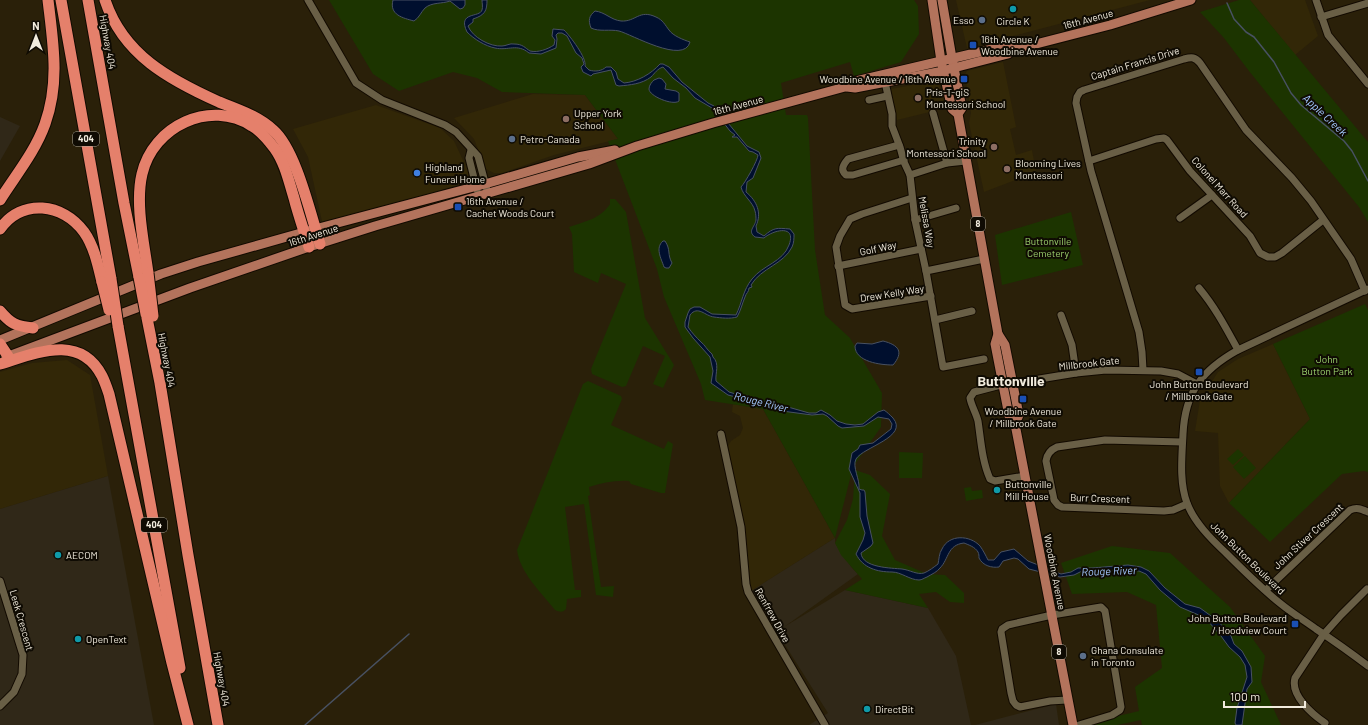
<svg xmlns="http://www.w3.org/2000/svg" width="1368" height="725" font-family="Barlow,sans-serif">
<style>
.built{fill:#322707}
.industrial{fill:#302818}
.green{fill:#1c3400}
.water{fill:#000f2e;stroke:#485162}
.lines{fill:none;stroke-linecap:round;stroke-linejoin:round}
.stream{stroke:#485162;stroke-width:1.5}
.minor-casing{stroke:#120a00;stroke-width:9}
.major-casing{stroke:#120a00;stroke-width:11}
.highway-casing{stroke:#120a00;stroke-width:13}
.minor{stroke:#695f46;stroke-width:7}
.major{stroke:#b3735c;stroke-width:9}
.highway{stroke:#e5806b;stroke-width:11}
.highway-bridge-casing{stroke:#120a00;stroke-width:13;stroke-linecap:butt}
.highway-bridge{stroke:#e5806b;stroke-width:11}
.culture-dot{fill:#0f9aa8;stroke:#0f0b03;stroke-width:1.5}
.service-dot{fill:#5c6f8a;stroke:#0f0b03;stroke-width:1.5}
.transit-dot{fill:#1a4fb4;stroke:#0f0b03;stroke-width:1.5}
.education-dot{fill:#8d6e63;stroke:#0f0b03;stroke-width:1.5}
.shop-dot{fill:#3f7fe0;stroke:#0f0b03;stroke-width:1.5}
.labels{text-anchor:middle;stroke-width:4;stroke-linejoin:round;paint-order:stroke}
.shield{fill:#0f0b03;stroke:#ada89c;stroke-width:1}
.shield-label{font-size:9px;font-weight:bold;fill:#f1ebdd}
.street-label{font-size:10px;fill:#f1ebdd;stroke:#0f0b03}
.poi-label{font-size:10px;fill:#f1ebdd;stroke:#0f0b03;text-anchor:start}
.park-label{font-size:10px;fill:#9ed36f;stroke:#0f0b03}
.water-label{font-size:11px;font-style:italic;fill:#a3c7fd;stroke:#0f0b03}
.district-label{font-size:14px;font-weight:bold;fill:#f1ebdd;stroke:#0f0b03}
</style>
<rect width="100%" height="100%" fill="#2a2009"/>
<g class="built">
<polygon points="956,0 1150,0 967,48"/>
<polygon points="1250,0 1305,0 1318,36 1295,55"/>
<polygon points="1003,62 1016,127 1010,129 1016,155 1032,150 1036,172 984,192 969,123 971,113 965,74 967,71"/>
<polygon points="934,81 938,83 946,108 897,120 891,89"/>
<polygon points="533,94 585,95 618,139 554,155 502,173 494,173 486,169 474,139 454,118"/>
<polygon points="376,105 440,128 454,141 469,173 464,183 323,226 308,157 293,129"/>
<polygon points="1273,344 1310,419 1229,503 1220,486 1218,433 1195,431 1200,400 1218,372 1238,359"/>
<polygon points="67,360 90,375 108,476 0,509 0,372 32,363"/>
<polygon points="733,404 763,409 835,538 751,591 745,526 729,451 728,446 731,441 740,435 743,428 740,416 732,412"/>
</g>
<g class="industrial">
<polygon points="0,117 20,126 0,161"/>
<polygon points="108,476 154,725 0,725 0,509"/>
<polygon points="835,538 835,543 852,568 858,574 784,627 845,590 928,608 956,656 971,725 809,725 828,713 751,591"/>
<polygon points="1056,704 1059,725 975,725"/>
</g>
<g class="green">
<polygon points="329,0 914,0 918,6 919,34 901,62 854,76 850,62 781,83 786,115 807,115 808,118 815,250 825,315 850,338 882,393 881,427 853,467 835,538 763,409 705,400 701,384 664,297 657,269 608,141 618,139 585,95 502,92 477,78 453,72 399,91 373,74"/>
<polygon points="1239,0 1250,0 1368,142 1368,222 1359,207 1249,71 1224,38 1200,12"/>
<path d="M 610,199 L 615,199 L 626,212 L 645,318 L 674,365 L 663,388 L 653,384 L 665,356 L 643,346 L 626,386 L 622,387 L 592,374 L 591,369 L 626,284 L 601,273 L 598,283 L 574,272 L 572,234 L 569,227 C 586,221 600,219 610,204 Z"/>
<polygon points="1071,212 1083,265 1002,285 995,235"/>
<polygon points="1365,304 1368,310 1368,472 1364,471 1342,474 1270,542 1229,503 1310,419 1273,344"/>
<path d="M 588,381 L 621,396 L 622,399 L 611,425 L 664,449 L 668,441 L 673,444 L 665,493 L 661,493 L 631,484 L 629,481 C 615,480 602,483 589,487 L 590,495 L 588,496 L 601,587 L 614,586 L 613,597 L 596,595 L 584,504 L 565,507 L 575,590 L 581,590 L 581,597 L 567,599 L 566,609 C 562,613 560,612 555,610 C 541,592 520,573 517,550 L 583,384 Z"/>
<polygon points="1238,449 1244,455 1233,465 1227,459"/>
<polygon points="899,452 923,453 922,478 899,478"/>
<polygon points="1245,456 1256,468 1244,479 1233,467"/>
<polygon points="855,470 870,475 890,494 882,536 895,560 927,574 945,575 964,593 964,603 950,602 936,592 919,594 928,608 845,590 862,579 841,555 835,543 847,520 853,499"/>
<polygon points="971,487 972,491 982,490 983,498 966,501 964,488"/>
<polygon points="1112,546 1170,553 1230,607 1265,656 1261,682 1281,725 1142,725 1141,720 1117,725 1085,725 1085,724 1139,711 1135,687 1162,668 1156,605 1127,592 1072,594 1061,563"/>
</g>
<g class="water">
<path d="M 393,0 L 465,0 L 465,5 L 463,8 L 460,9 L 450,1 C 442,4 432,2 425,8 C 421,12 419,18 414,21 C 403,18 389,15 393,0 Z"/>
<path d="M 482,0 L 487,0 C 487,11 485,15 473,19 L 473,22 L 468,26 C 472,37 490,47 502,46 C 506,46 510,43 514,44 C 523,44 525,48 530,51 C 538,53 548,49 554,45 L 555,40 L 552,36 L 553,29 L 564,30 C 570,36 587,58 585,66 L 589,70 C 595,72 602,71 606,67 L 611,67 L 616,72 L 618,79 L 624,83 C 637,82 651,74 660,64 L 663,64 L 669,67 L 682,82 L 708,103 L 714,106 L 747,146 L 759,152 L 761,158 L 753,178 L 747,182 L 746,192 C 757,201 762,213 756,226 L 757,232 L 764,236 C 774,227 777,228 790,229 L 794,234 C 794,238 794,243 792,247 C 784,264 761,268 751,285 L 752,287 L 749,288 C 749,292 746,293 745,297 C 742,304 741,310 737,317 C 730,319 721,318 714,317 C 705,316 698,305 690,315 L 688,327 C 692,333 696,337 701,342 C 705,345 707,350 712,354 L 713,357 C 720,364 715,373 716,381 L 729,392 L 739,395 L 748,396 L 756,400 L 774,403 L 809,413 L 816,413 L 821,410 L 830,415 L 837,421 L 846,424 L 855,425 L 863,424 L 878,412 L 884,410 C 887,412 890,415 893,418 C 909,437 863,447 856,459 C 852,467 860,479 859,489 L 862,490 L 864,490 L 865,492 L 867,516 L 873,543 L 871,546 L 861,553 C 862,568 892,568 902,569 C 910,570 917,575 924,573 C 929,571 934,567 938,564 C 939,560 939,553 942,549 C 949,534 970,535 980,546 C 983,550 986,556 988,560 L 994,560 L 1001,552 L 1014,549 L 1028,561 L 1061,574 L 1071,572 L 1078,568 L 1092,568 L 1128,565 L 1141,567 L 1149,571 L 1165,588 L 1185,604 L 1200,608 L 1218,621 L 1231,636 L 1234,644 L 1242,651 L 1251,667 L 1252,682 L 1247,689 L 1242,725 L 1236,725 L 1235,723 L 1237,708 L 1247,677 L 1245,665 L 1240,657 L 1229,647 L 1221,636 L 1208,621 L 1201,616 L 1180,607 L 1160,590 L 1146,574 L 1139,571 L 1128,570 L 1082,571 L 1074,575 L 1060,577 L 1029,569 L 1018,559 L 1014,558 L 1003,561 L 999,567 C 992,568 983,566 979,558 C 979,556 979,554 978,552 C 975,547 969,545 964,543 C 947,545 949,559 940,568 C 937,572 932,574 927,577 C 924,578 922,580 919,580 C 910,580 901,572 892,572 C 877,572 863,568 856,554 L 863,540 L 865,533 L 860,517 L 860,493 L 849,469 L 852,453 L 858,449 L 860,445 L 873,443 L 891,429 L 892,424 L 889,419 L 878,417 L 864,426 L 842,428 L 838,426 L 827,416 L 823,414 L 812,415 L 782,411 L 771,406 L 728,395 L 711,383 L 713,371 L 710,357 L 693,338 L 685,327 L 685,322 L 688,313 L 690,309 L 694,307 L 700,307 L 712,314 L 736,315 C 742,303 743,290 752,279 C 763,265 783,262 789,245 C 797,224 773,230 764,238 L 755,237 C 747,231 755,227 756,220 C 756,218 756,214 755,211 C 753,202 743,196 741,187 C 745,183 758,160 758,155 L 753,152 L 749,151 L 737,137 L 732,137 L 735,135 L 730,131 L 712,108 L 695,98 L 686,88 L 673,78 L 663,67 C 657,69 655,73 651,77 C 642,84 630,85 619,86 L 616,85 L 611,70 L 593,74 L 591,76 L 583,72 L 581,67 L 584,64 L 582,58 L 576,53 L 567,36 L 562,33 L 558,33 L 556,35 L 557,39 L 556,48 L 541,54 L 529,53 C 517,43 508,51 495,48 C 485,46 474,39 467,32 C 457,11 480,18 482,10 C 483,7 482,3 482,0 Z"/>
<path d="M 595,11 C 605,12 611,20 621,21 C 636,22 639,9 656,17 C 663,20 665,25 669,30 C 673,36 684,40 690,42 C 684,65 631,34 619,31 C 610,29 599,32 591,28 C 588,20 589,16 595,11 Z"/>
<path d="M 659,78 L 662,79 L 666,84 L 665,89 L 676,91 L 679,93 L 679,101 C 673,106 649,96 649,89 C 649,85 652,82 654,80 Z"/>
<path d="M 663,241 L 665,241 C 671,250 667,254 672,263 L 669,268 L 666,268 L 664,267 C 661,258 655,248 663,241 Z"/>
<path d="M 883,341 C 899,345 904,352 893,365 C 881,365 855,362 855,346 L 857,343 L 872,344 Z"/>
</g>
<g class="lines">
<g class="stream">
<polyline points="1227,3 1234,19 1246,32 1254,37 1274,62 1291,93 1301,105 1344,141 1352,151 1368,181"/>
<polyline points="305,725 409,634"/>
</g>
<defs>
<g id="minor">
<polyline points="308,0 356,83 382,100 445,125 456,132 478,156 488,194"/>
<polyline points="1316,0 1328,35 1368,84"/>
<polyline points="1321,17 1368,3"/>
<polyline points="885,82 892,114 892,126 900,147 904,162 910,175 915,220 926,271 943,367 984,359"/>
<polyline points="869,100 887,96"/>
<polyline points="933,113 947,163"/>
<path d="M 899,145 L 848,159 C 843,165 840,170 846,175 L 853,175 L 904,160"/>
<polyline points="471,150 469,158 477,190"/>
<polyline points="1089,161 1156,139 1164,138 1167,140 1190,171 1250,236 1260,253 1268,257 1275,257 1282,253 1323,220"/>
<polyline points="910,175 947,163 966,161"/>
<polyline points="912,198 862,214 850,219 840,236 836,247 845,305 852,309 931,296"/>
<polyline points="1180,218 1212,195"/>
<polyline points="915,220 956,208"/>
<polyline points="838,266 921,249"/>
<polyline points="926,271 984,259"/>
<path d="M 1199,288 C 1215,307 1226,328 1238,350"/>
<path d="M 1368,289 L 1238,350 C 1202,370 1185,392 1183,434 C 1182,456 1179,482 1187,503 C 1194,522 1211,539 1226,553 C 1243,570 1262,589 1281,604 C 1292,613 1305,621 1316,629 C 1334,641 1351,653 1368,666"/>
<polyline points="1061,315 1072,345 1076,373"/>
<polyline points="935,320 972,311"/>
<path d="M 1143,370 L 1142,352 L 1139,332 L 1091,171 L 1076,103 L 1077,97 L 1080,92 L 1084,90 L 1184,59 C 1192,57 1195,57 1200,63 L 1246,130 L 1292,178 L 1311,201 L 1351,259 L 1365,291"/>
<polyline points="721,434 741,527 746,584 748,592 825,725"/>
<path d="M 1182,442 L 1105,440 L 1057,447 C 1050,450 1047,454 1046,461 L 1054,500 L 1058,505 L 1062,507 L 1164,511 L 1173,510 L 1187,504"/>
<path d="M 1025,476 L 995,481 L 990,479 C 982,461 981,441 978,421 C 976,413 971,405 970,398 L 974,392 L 997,386 L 1076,373 L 1106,370 L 1161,371 L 1178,374 L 1197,384"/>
<polyline points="0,581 23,655 22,674 14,692 0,706"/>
<path d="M 1266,590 L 1350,510 C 1357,507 1361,509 1368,512"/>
<polyline points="1067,700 1050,701 1020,707 1016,705 1013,701 1011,693 1001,632 1002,629 1008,625 1052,615 1101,607 1105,611 1121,707 1120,710 1112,715 1079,725"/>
<path d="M 1325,723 C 1312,714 1290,695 1295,678 L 1324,634 L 1341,615 L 1367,589"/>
</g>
<g id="major">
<polyline points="932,0 941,61 952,109 958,114"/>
<polyline points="942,0 952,58 962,108 958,114 998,334 1005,345 1019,415 1015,424"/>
<polyline points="847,87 855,88 938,72 1008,54 1013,50 1110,25 1191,0"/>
<polyline points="998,334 995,344 1009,416 1015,424 1073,725"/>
<polyline points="0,340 161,274 198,262 315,229 485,184 578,157 615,150"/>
<polyline points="6,357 190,288 309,247 375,226 589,164 637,146 713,123 845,87 856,81 1005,46 1009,46 1013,50"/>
</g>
<g id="highway">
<polyline points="61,0 111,279"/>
<polyline points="88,0 124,203 139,277"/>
<path d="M 105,0 C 123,55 170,80 219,102 C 237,109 258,116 273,130 C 296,150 310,213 320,244"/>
<path d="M 0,200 C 15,176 35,152 45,124 C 60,82 53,43 48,0"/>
<path d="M 0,229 C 22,198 63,203 84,232 C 94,246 98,265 102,282"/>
<path d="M 148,273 C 144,243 135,204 142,174 C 153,126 210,99 252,126 C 261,131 269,141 275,149 C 285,163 289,182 294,198 C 298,214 304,231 309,247"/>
<path d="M 0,311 C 11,324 16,326 33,328"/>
<polyline points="147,318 160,383 188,555 218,725"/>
<polyline points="118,326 180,668"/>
<polyline points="0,344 8,356"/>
<path d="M 0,364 C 36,353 80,333 102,376 C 105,382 107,388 109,394 L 172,663 L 188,725"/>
</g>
</defs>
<use href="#minor" class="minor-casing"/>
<use href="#major" class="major-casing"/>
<use href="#highway" class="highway-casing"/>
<use href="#minor" class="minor"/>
<use href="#major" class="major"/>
<use href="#highway" class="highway"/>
<defs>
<g id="highway-bridge">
<polyline points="148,273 153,316"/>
<polyline points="139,277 146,314"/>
<polyline points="111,279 118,326"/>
<polyline points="102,282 109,310"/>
</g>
</defs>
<use href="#highway-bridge" class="highway-bridge-casing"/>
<use href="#highway-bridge" class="highway-bridge"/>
</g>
<g class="culture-dot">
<circle cx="1013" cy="9" r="4"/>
<circle cx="997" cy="490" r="4"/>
<circle cx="58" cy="555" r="4"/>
<circle cx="78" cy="639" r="4"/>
<circle cx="867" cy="709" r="4"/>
</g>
<g class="service-dot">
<circle cx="982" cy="20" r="4"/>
<circle cx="512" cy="139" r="4"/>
<circle cx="1083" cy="656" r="4"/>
</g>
<g class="transit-dot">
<rect x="969" y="41" width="8" height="8" rx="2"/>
<rect x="960" y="75" width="8" height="8" rx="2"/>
<rect x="454" y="203" width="8" height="8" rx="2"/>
<rect x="1195" y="368" width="8" height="8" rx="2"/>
<rect x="1019" y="395" width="8" height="8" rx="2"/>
<rect x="1291" y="620" width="8" height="8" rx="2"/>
</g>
<g class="education-dot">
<circle cx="918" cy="98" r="4"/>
<circle cx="566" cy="119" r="4"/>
<circle cx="994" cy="147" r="4"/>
<circle cx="1007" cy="169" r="4"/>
</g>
<circle class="shop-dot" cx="417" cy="173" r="4"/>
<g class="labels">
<g class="shield">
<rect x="73" y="132" width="26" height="14" rx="3"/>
<rect x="971" y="217" width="14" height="14" rx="3"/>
<rect x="141" y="518" width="26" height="14" rx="3"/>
<rect x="1052" y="645" width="14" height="14" rx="3"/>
</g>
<g class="shield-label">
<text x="86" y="142">404</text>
<text x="978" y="227">8</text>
<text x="154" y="528">404</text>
<text x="1059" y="655">8</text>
</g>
<g class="street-label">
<text transform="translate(1088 19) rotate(-15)" y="4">16th Avenue</text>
<text transform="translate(108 42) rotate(80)" y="4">Highway 404</text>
<text transform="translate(1135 63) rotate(-17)" y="4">Captain Francis Drive</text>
<text transform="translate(738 105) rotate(-15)" y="4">16th Avenue</text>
<text transform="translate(1220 187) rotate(48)" y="4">Colonel Marr Road</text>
<text transform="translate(927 222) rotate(80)" y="4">Melissa Way</text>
<text transform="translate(313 235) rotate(-18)" y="4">16th Avenue</text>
<text transform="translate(878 248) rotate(-12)" y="4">Golf Way</text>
<text transform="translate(892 293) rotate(-9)" y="4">Drew Kelly Way</text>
<text transform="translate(167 360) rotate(79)" y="4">Highway 404</text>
<text transform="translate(1089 363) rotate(-6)" y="4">Millbrook Gate</text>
<text transform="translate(1100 498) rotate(2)" y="4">Burr Crescent</text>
<text transform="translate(1308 536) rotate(-43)" y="4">John Stiver Crescent</text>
<text transform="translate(1248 558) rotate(44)" y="4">John Button Boulevard</text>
<text transform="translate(1055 572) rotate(79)" y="4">Woodbine Avenue</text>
<text transform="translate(773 615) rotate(61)" y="4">Renfrew Drive</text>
<text transform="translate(22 620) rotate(74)" y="4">Leek Crescent</text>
<text transform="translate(222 679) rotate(80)" y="4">Highway 404</text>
</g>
<g class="poi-label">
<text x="974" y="24" text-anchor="end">Esso</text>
<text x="1013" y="25" text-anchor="middle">Circle K</text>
<text x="981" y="43">16th Avenue /<tspan x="981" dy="12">Woodbine Avenue</tspan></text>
<text x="956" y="83" text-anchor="end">Woodbine Avenue / 16th Avenue</text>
<text x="926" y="96">Pris-T-giS<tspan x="926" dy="12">Montessori School</tspan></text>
<text x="574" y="117">Upper York<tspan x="574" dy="12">School</tspan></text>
<text x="520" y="143">Petro-Canada</text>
<text x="986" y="145" text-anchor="end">Trinity<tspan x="986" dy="12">Montessori School</tspan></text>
<text x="1015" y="167">Blooming Lives<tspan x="1015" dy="12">Montessori</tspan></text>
<text x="425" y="171">Highland<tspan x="425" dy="12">Funeral Home</tspan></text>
<text x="466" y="205">16th Avenue /<tspan x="466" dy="12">Cachet Woods Court</tspan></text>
<text x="1199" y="388" text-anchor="middle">John Button Boulevard<tspan x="1199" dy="12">/ Millbrook Gate</tspan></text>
<text x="1023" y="415" text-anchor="middle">Woodbine Avenue<tspan x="1023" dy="12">/ Millbrook Gate</tspan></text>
<text x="1005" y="488">Buttonville<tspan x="1005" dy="12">Mill House</tspan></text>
<text x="66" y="559">AECOM</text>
<text x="1287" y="622" text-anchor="end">John Button Boulevard<tspan x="1287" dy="12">/ Hoodview Court</tspan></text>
<text x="86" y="643">OpenText</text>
<text x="1091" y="654">Ghana Consulate<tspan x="1091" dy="12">in Toronto</tspan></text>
<text x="875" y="713">DirectBit</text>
</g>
<g class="park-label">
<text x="1048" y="245">Buttonville<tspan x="1048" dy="12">Cemetery</tspan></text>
<text x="1327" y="363">John<tspan x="1327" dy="12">Button Park</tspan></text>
</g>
<g class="water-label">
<text transform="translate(1325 115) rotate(43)" y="4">Apple Creek</text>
<text transform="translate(761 402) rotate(14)" y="4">Rouge River</text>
<text transform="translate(1109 571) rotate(-2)" y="4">Rouge River</text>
</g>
<g class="district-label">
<text x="1011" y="386">Buttonville</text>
</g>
</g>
<g transform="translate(36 36)" stroke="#0f0b03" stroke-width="3" paint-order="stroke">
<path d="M0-3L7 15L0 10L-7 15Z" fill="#f1ebdd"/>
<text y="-6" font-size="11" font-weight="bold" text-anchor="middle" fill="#f1ebdd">N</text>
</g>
<path d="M1224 701v6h81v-6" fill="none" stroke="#f1ebdd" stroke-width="2"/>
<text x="1230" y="701" font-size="12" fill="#f1ebdd" stroke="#0f0b03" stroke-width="3" paint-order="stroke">100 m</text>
</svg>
